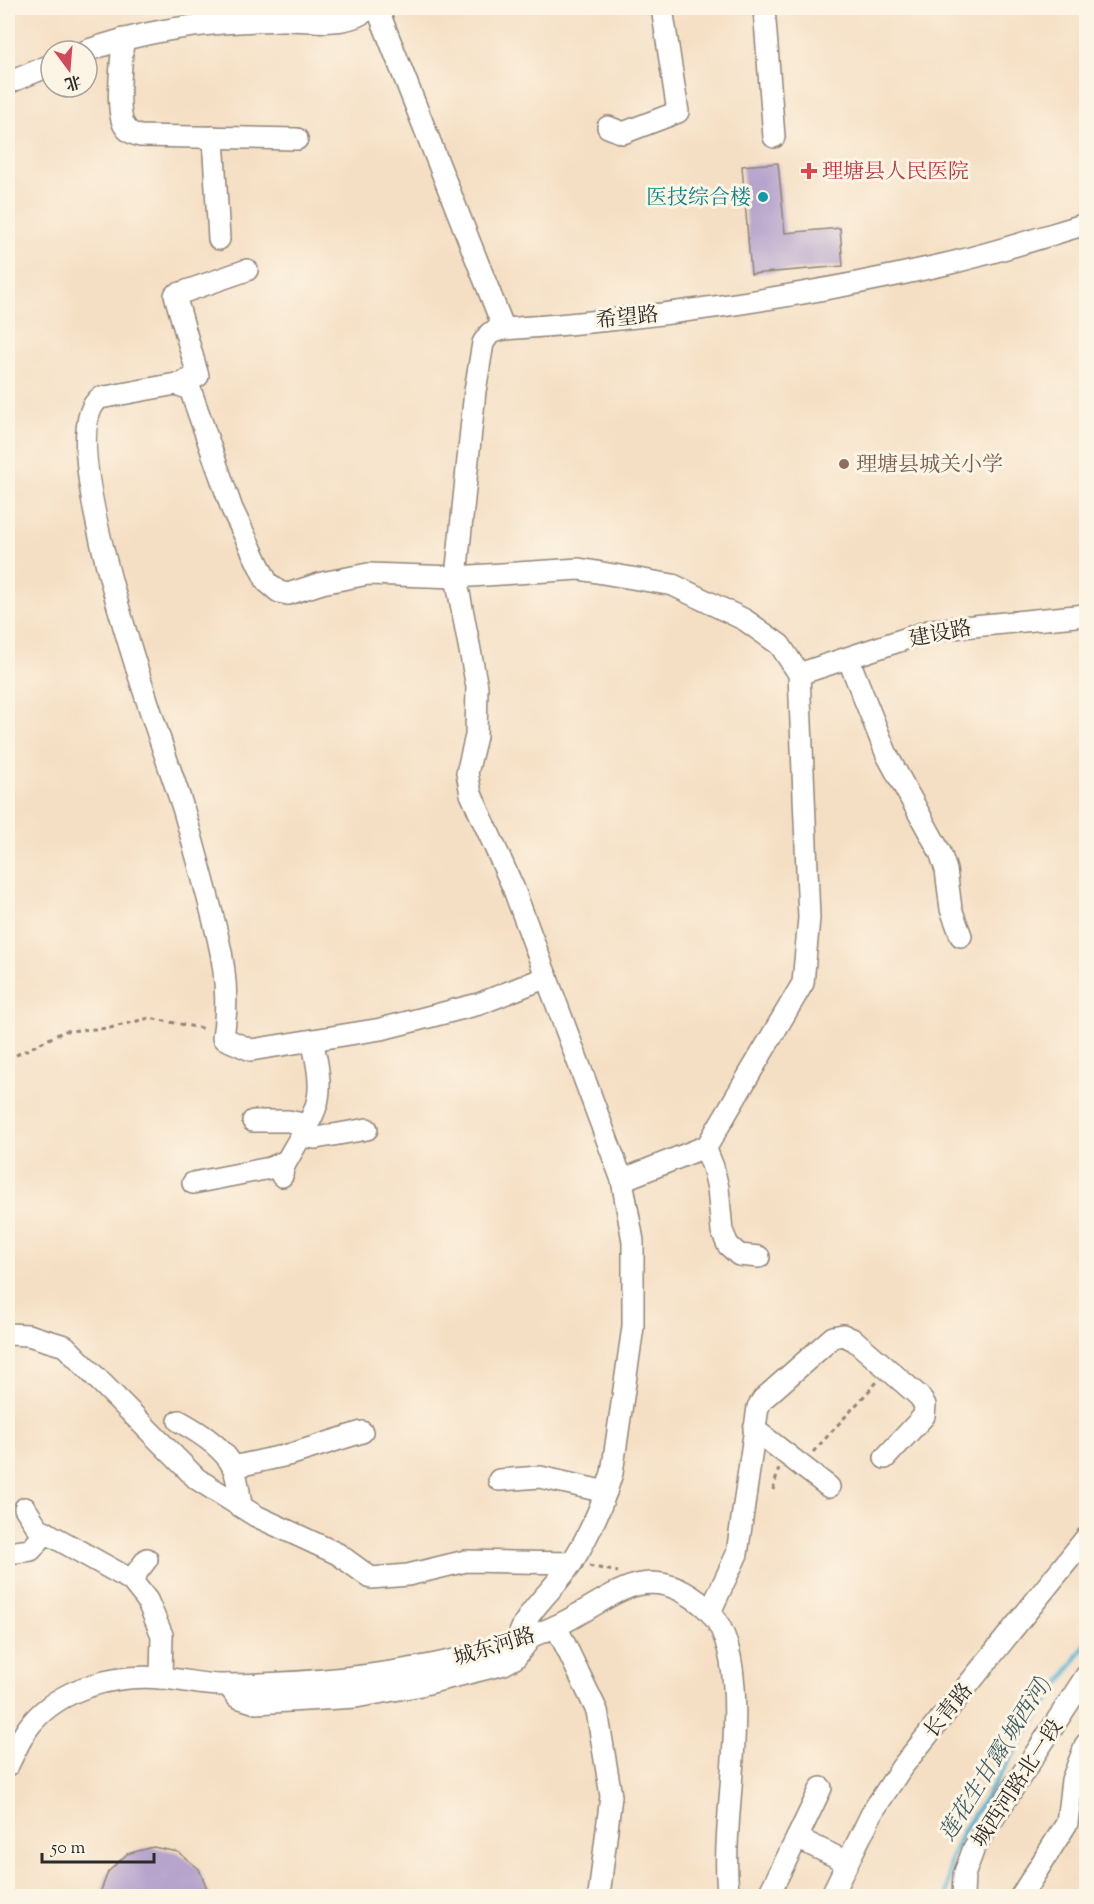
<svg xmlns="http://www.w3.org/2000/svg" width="1094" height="1904" font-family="'Sorts Mill Goudy','Noto Serif SC',serif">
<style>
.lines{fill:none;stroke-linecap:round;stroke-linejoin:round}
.stream{stroke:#59b7d7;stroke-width:4.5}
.building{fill:#b7a4cc}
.minor-casing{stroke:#908578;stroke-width:24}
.path{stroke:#908578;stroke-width:3;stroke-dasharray:4.5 4.5;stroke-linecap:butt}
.minor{stroke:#fff;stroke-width:21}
.health-dot{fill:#e0444e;stroke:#fcf5e5;stroke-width:2}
.culture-dot{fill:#0f9aa8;stroke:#fcf5e5;stroke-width:2}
.education-dot{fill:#8d6e63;stroke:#fcf5e5;stroke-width:2}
.labels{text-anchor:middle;stroke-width:6;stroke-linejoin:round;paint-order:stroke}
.health-label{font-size:21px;fill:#be3a42;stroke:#fcf5e5;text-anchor:start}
.culture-label{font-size:21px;fill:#0d838f;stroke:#fcf5e5;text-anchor:end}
.street-label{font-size:21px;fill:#2b2b2b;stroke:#fcf5e5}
.education-label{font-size:21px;fill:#785e54;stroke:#fcf5e5;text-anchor:start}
.water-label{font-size:22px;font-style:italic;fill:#3b5c67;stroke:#fcf5e5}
</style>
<rect width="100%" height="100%" fill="#fcf5e5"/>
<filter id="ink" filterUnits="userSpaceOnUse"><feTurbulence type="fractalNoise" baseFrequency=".0167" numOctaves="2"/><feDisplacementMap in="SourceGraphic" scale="12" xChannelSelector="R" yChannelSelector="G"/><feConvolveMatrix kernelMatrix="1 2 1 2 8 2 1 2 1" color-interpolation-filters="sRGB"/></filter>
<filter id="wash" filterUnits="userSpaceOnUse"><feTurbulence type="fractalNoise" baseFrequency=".008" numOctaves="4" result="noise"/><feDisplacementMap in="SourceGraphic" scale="24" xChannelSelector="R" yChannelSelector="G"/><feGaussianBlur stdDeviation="1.35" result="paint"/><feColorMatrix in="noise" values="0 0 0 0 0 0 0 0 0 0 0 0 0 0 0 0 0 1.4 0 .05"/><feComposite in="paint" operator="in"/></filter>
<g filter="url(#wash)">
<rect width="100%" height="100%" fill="#f5dfc4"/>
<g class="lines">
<polyline class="stream" points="947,1896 950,1861 963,1832 1086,1643"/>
</g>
<g id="blocks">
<g class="building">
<polygon points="778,163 785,233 840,228 843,266 751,274 742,166"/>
<polygon points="153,1847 178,1852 199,1869 210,1896 99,1896 108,1872 127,1854"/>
</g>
</g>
</g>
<g filter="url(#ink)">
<use href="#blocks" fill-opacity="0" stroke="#908578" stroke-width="1.5"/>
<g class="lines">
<defs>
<g id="minor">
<polyline points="377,8 504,329"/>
<polyline points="764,8 774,137"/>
<path d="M 123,39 C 122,60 115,108 124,125 C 128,132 133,134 140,136 L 297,139"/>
<path d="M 86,51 C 126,37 170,28 212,24 C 235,22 258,21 281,20 C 313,19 344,29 370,8"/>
<polyline points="8,83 51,65"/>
<polyline points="608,127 623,133 678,112 662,8"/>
<polyline points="213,137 219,239"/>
<polyline points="185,385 186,381 198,376 175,295 247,270"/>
<polyline points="848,658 887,755 940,852 946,870 951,909 961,936"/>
<polyline points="799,674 932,630 1086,615"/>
<path d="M 547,977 L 479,1004 L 381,1029 L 251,1050 L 223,1038 C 228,1005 226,971 218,938 C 208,896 196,853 184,811 C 165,751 47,435 100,398 L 176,384 L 190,389 L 232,509 L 267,582 L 279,592 L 288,594 L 322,583 L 368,574 L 456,577 L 579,569 L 673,585 L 745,620 L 780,645 L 799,674 L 809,918 L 803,983 L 707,1146 L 622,1180"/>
<polyline points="253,1121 288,1121 308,1125"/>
<polyline points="302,1136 316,1138 367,1129"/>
<polyline points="705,1147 713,1167 718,1188 722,1231 728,1245 739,1255 759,1257"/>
<path d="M 282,1176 L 283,1168 C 312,1112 330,1109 312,1041"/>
<polyline points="193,1183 270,1168 286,1161"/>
<polyline points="8,1334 28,1335 65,1346 197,1479 256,1516 338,1554 371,1578 408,1575 466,1561 572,1563"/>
<path d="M 179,1421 C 197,1431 224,1447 233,1467 C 238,1479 239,1493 241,1505"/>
<polyline points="754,1429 829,1487"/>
<polyline points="233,1467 292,1454 362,1432"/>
<polyline points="499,1480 540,1477 606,1492"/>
<polyline points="25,1508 38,1528 131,1580 147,1600 162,1635 161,1678"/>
<polyline points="8,1553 31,1550 46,1532"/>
<polyline points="131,1580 147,1559"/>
<polyline points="710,1612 737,1554 758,1407 763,1399 833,1337 843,1335 854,1340 919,1396 925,1405 924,1416 885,1458"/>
<polyline points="556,1626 597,1711 611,1796 599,1896"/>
<path d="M 517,1642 C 525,1609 555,1590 572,1562 C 589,1536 603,1503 612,1473 L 633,1327 L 633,1241 L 622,1180 L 513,887 L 471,794 L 467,773 L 476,736 L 477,687 L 456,577 L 475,391 L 483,343 L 490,333 L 504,329 C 647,320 802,297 942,265 C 991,254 1039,238 1086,224"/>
<polyline points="228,1685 237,1697 256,1703 356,1697 416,1686 504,1664 515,1658 532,1636"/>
<path d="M 8,1765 C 15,1752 21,1736 31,1724 C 61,1687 117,1674 161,1678 C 182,1679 204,1686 225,1685 C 294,1684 367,1678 436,1664 C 476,1656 515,1644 552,1628 C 608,1604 643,1553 705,1607 C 763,1658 716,1825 729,1896"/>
<polyline points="797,1838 821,1788"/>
<polyline points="768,1896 797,1838 847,1862"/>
<polyline points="831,1896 873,1811 902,1767 1086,1538"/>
<polyline points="963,1896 964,1875 974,1848 1086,1676"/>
<polyline points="1021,1896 1067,1823 1072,1780 1086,1744"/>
</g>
</defs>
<use href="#minor" class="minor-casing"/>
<g class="path">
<polyline points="8,1059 65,1031 110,1028 149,1018 206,1029"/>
<polyline points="813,1452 877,1382"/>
<polyline points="773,1490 779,1468"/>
<polyline points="589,1566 618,1572"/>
</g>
<use href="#minor" class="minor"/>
</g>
</g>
<path class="health-dot" d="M806 162h6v6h6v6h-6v6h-6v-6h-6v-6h6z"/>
<circle class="culture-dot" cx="763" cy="197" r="6"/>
<circle class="education-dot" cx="844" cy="464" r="6"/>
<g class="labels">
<g class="health-label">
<text x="822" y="178">理塘县人民医院</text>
</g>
<g class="culture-label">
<text x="751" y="204">医技综合楼</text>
</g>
<g class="street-label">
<text transform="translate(627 317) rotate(-6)" y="7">希望路</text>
<text transform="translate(940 633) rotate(-11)" y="7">建设路</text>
<text transform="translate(494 1646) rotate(-17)" y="7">城东河路</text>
<text transform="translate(948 1710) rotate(-51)" y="7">长青路</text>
<text transform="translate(1017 1783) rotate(-57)" y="7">城西河路北一段</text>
</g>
<g class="education-label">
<text x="856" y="471">理塘县城关小学</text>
</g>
<g class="water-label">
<text transform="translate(994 1758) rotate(-58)" y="8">莲花生甘露(城西河)</text>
</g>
</g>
<rect width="1094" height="1904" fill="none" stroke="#fcf5e5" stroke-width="30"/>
<g transform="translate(69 69) rotate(164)"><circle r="28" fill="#fcf5e5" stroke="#a8a49b" stroke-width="1.5"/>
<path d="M0-4.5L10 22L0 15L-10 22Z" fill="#d1495b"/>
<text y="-9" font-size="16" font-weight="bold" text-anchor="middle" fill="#2b2b2b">北</text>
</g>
<path d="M42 1853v9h112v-9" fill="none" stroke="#2b2b2b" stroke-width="3"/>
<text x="51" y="1853" font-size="18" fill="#2b2b2b" stroke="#fcf5e5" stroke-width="4.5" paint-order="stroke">50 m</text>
</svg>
